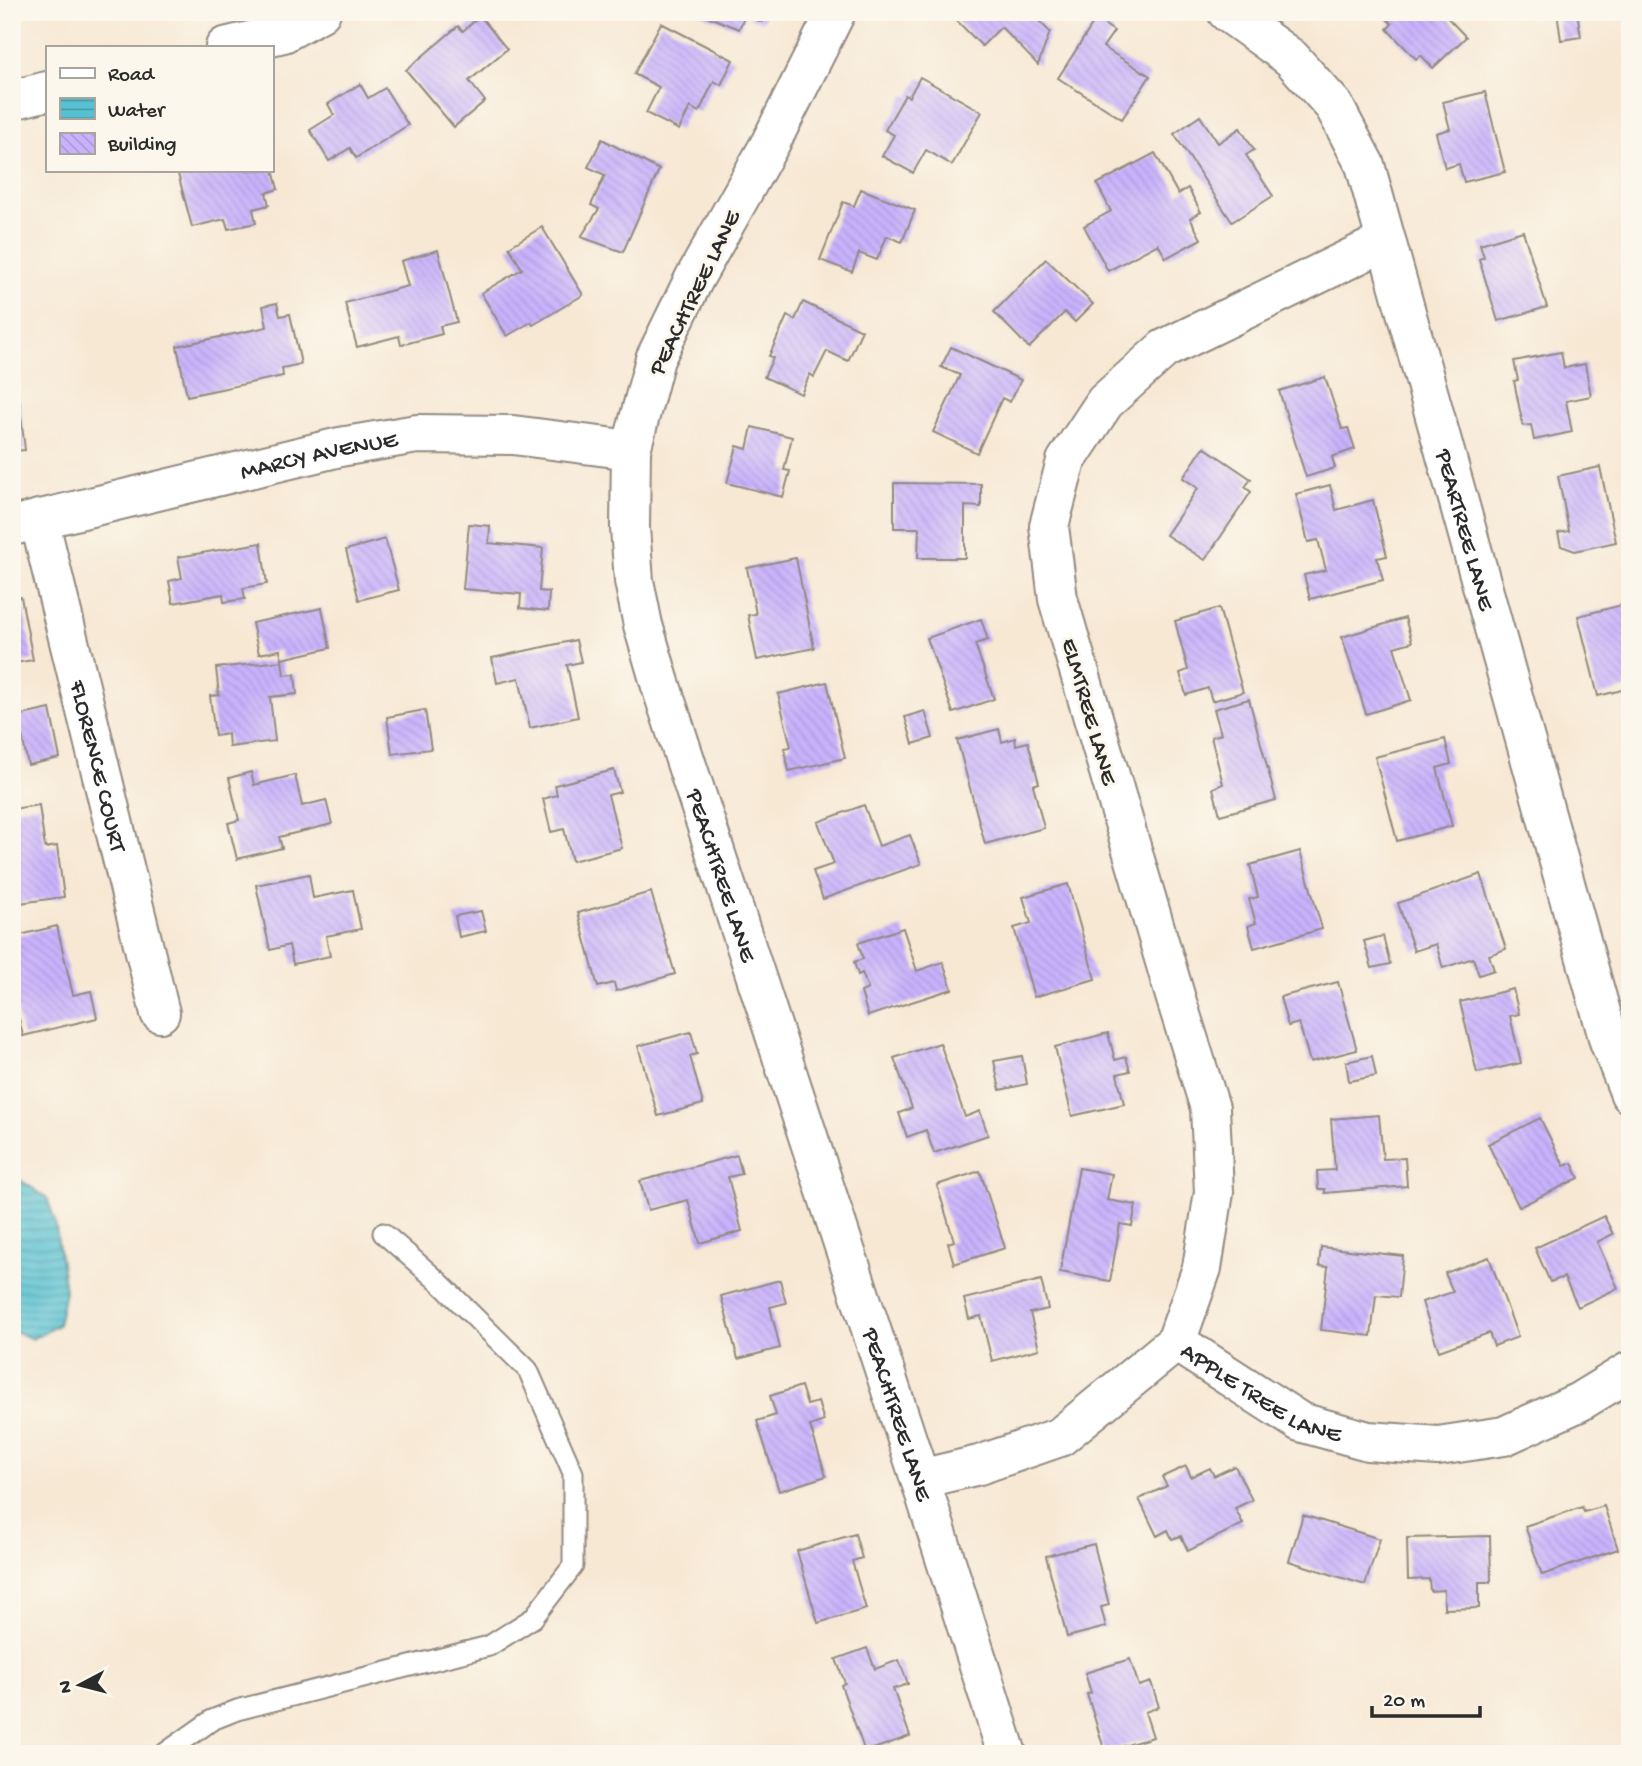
<svg xmlns="http://www.w3.org/2000/svg" width="1642" height="1766" font-family="'Gochi Hand',sans-serif">
<style>
.water{fill:url(#water-rules);stroke:#41767e;stroke-width:2}
.building{fill:url(#building-back-hatch)}
.lines{fill:none;stroke-linecap:round;stroke-linejoin:round}
.service-casing{stroke:#918a80;stroke-width:23}
.minor-casing{stroke:#918a80;stroke-width:42}
.service{stroke:#fff;stroke-width:19}
.minor{stroke:#fff;stroke-width:38}
.labels{text-anchor:middle;stroke-width:6;stroke-linejoin:round;paint-order:stroke}
.street-label{font-size:24px;fill:#2b2b2b;stroke:#fbf7ec}
</style>
<defs>
<pattern id="water-rules" width="6" height="5" patternUnits="userSpaceOnUse" patternTransform="scale(1.75)"><rect width="6" height="5" fill="#57c1d2"/><path d="M0 2.5h6" fill="none" stroke="#489dab"/></pattern>
<pattern id="building-back-hatch" width="6" height="6" patternUnits="userSpaceOnUse" patternTransform="scale(1.75)"><rect width="6" height="6" fill="#c9b2fc"/><path d="M-1 5l2 2M0 0l6 6M5-1l2 2" fill="none" stroke="#ad99d8"/></pattern>
</defs>
<rect width="100%" height="100%" fill="#fbf7ec"/>
<filter id="ink" filterUnits="userSpaceOnUse"><feTurbulence type="fractalNoise" baseFrequency=".0143" numOctaves="2"/><feDisplacementMap in="SourceGraphic" scale="14" xChannelSelector="R" yChannelSelector="G"/><feConvolveMatrix kernelMatrix="1 2 1 2 8 2 1 2 1" color-interpolation-filters="sRGB"/></filter>
<filter id="wash" filterUnits="userSpaceOnUse"><feTurbulence type="fractalNoise" baseFrequency=".00686" numOctaves="4" result="noise"/><feDisplacementMap in="SourceGraphic" scale="28" xChannelSelector="R" yChannelSelector="G"/><feGaussianBlur stdDeviation="1.57" result="paint"/><feColorMatrix in="noise" values="0 0 0 0 0 0 0 0 0 0 0 0 0 0 0 0 0 1.4 0 .05"/><feComposite in="paint" operator="in"/></filter>
<g filter="url(#wash)">
<rect width="100%" height="100%" fill="#f7e8d4"/>
<polygon class="water" points="16,1177 47,1198 55,1221 65,1291 58,1325 32,1339 12,1330 12,1178"/>
<g id="blocks">
<g class="building">
<polygon points="697,12 766,12 762,22 745,15 739,29"/>
<polygon points="948,12 1030,12 1050,32 1038,65 1001,27 982,46"/>
<polygon points="1380,12 1442,12 1466,37 1433,68 1421,55 1416,59 1387,29 1392,24"/>
<polygon points="1557,12 1577,12 1581,37 1561,40"/>
<polygon points="480,16 507,49 469,81 485,101 454,127 406,70 458,26 463,31"/>
<polygon points="1096,19 1114,31 1103,47 1150,76 1122,119 1058,78"/>
<polygon points="661,23 733,60 721,85 714,81 699,112 690,107 679,130 646,113 659,87 634,74"/>
<polygon points="920,77 982,112 952,165 926,150 913,173 882,156 894,135 885,130 905,95 909,97"/>
<polygon points="360,84 368,98 385,88 408,125 356,158 350,148 329,161 310,130 334,115 328,104"/>
<polygon points="1485,92 1505,172 1464,182 1459,164 1445,168 1436,133 1450,129 1443,102"/>
<polygon points="1200,116 1218,143 1240,128 1254,150 1246,155 1273,196 1232,222 1174,134"/>
<polygon points="602,139 659,170 623,252 581,237 599,209 591,205 605,175 588,167"/>
<polygon points="1155,153 1178,194 1188,188 1201,212 1190,218 1201,239 1166,258 1158,244 1108,271 1084,226 1111,211 1097,184"/>
<polygon points="177,170 273,170 278,189 266,193 269,205 253,209 256,223 228,229 225,219 192,227"/>
<polygon points="861,189 915,210 902,242 887,236 877,260 859,253 852,272 820,260 843,202 854,206"/>
<polygon points="542,227 583,295 533,325 531,322 507,336 481,293 522,269 509,247"/>
<polygon points="1523,231 1547,307 1498,321 1479,259 1484,257 1480,244"/>
<polygon points="438,250 457,322 440,326 442,334 401,345 399,336 357,347 345,303 408,286 401,261"/>
<polygon points="1046,259 1093,304 1075,322 1065,312 1029,348 994,312"/>
<polygon points="803,302 862,330 848,361 827,351 814,377 810,374 801,394 764,377 773,358 769,356 787,316 795,320"/>
<polygon points="277,303 280,316 290,314 301,364 282,368 283,376 187,396 177,346 267,327 263,306"/>
<polygon points="951,347 1021,380 1010,402 1002,398 977,453 933,432 960,375 941,367"/>
<polygon points="1561,352 1564,368 1585,364 1591,396 1566,401 1572,432 1534,440 1531,425 1523,426 1514,381 1518,380 1514,361"/>
<polygon points="1325,377 1342,429 1348,428 1355,449 1332,457 1335,468 1306,477 1279,391"/>
<polygon points="19,399 25,450 12,451 12,400"/>
<polygon points="752,427 792,437 784,470 790,471 783,497 727,483 737,446 747,449"/>
<polygon points="1204,447 1251,479 1245,487 1251,492 1205,560 1166,535 1198,488 1183,478"/>
<polygon points="1600,467 1616,542 1575,551 1561,546 1558,533 1569,531 1558,476"/>
<polygon points="894,483 981,484 981,507 965,506 965,558 918,558 919,528 894,528"/>
<polygon points="1330,485 1336,510 1373,500 1387,556 1377,558 1383,580 1310,599 1304,575 1326,570 1318,540 1308,542 1296,494"/>
<polygon points="469,524 490,526 489,543 543,548 539,591 549,592 548,611 520,608 521,594 463,589"/>
<polygon points="385,539 399,590 359,600 346,550"/>
<polygon points="261,543 267,584 243,588 245,599 224,602 223,594 173,603 169,581 182,578 178,557"/>
<polygon points="796,558 814,648 757,660 748,615 756,614 747,568"/>
<polygon points="21,597 33,660 15,663 17,673 12,674 12,598"/>
<polygon points="1630,603 1630,688 1598,696 1578,616"/>
<polygon points="322,608 330,648 282,659 280,650 259,654 252,623"/>
<polygon points="1219,608 1243,692 1212,701 1208,688 1186,695 1180,673 1188,670 1175,621"/>
<polygon points="1405,618 1412,642 1394,647 1411,700 1366,714 1342,637"/>
<polygon points="981,619 988,640 975,644 994,699 953,713 927,638"/>
<polygon points="576,640 581,662 567,665 578,717 530,728 519,678 497,683 492,658"/>
<polygon points="282,661 284,675 295,674 297,694 270,697 275,741 229,747 228,734 215,736 210,696 219,695 216,668"/>
<polygon points="827,682 845,758 789,771 784,748 791,747 778,694"/>
<polygon points="1249,699 1276,800 1220,815 1213,788 1223,784 1211,737 1221,734 1214,709"/>
<polygon points="50,709 60,758 28,765 18,716"/>
<polygon points="425,710 431,749 392,754 387,717"/>
<polygon points="925,711 933,738 913,744 905,717"/>
<polygon points="999,729 1002,742 1015,738 1016,745 1028,742 1039,783 1033,785 1044,828 985,844 957,740"/>
<polygon points="1445,739 1451,764 1437,768 1452,826 1397,841 1375,757"/>
<polygon points="614,770 620,792 608,795 622,848 572,861 564,829 551,832 543,799 557,795 555,785"/>
<polygon points="251,772 254,785 295,775 302,806 326,800 332,824 279,837 282,848 237,859 228,823 239,820 229,778"/>
<polygon points="39,805 45,848 57,846 64,897 12,904 12,809"/>
<polygon points="864,805 879,846 910,835 921,864 823,899 813,871 834,864 818,822"/>
<polygon points="1300,851 1322,929 1254,948 1248,926 1256,923 1249,899 1258,897 1250,865"/>
<polygon points="309,874 313,898 353,890 361,929 326,936 330,956 293,964 289,945 270,950 256,885"/>
<polygon points="1481,874 1506,949 1489,955 1494,970 1479,975 1473,958 1443,968 1436,944 1414,951 1398,903"/>
<polygon points="1068,884 1095,979 1034,997 1014,928 1031,923 1023,897"/>
<polygon points="651,892 675,974 616,991 614,983 598,987 578,913"/>
<polygon points="481,911 486,931 459,937 455,916"/>
<polygon points="57,926 73,995 91,991 97,1018 23,1036 12,989 12,937"/>
<polygon points="903,928 917,971 943,962 952,989 868,1016 861,992 868,989 862,973 858,975 854,962 863,959 858,943"/>
<polygon points="1383,936 1390,964 1372,968 1364,941"/>
<polygon points="1338,982 1357,1050 1310,1062 1299,1023 1288,1026 1280,997"/>
<polygon points="1513,989 1519,1014 1510,1016 1521,1063 1477,1073 1460,1002"/>
<polygon points="691,1032 697,1054 690,1056 703,1104 658,1116 638,1046"/>
<polygon points="1108,1033 1115,1060 1126,1057 1130,1071 1117,1074 1124,1104 1072,1116 1055,1047"/>
<polygon points="940,1043 965,1117 980,1111 988,1135 934,1153 926,1130 907,1137 899,1113 912,1108 894,1058"/>
<polygon points="1022,1056 1027,1084 1000,1090 994,1061"/>
<polygon points="1372,1056 1376,1076 1349,1081 1346,1062"/>
<polygon points="1379,1115 1383,1159 1405,1158 1407,1186 1325,1193 1325,1189 1318,1189 1317,1171 1335,1170 1331,1119"/>
<polygon points="1540,1118 1564,1166 1572,1163 1579,1178 1519,1207 1488,1144"/>
<polygon points="737,1155 742,1174 728,1177 742,1231 700,1243 688,1200 648,1210 640,1181"/>
<polygon points="1079,1168 1112,1174 1107,1200 1136,1205 1132,1226 1120,1224 1110,1281 1060,1272"/>
<polygon points="980,1171 1005,1248 954,1264 948,1243 954,1241 937,1185"/>
<polygon points="1604,1216 1613,1234 1597,1242 1618,1288 1578,1307 1564,1277 1550,1282 1535,1248"/>
<polygon points="1321,1247 1403,1256 1399,1297 1376,1295 1371,1336 1321,1330 1328,1267 1319,1266"/>
<polygon points="1489,1257 1518,1337 1494,1346 1489,1333 1439,1351 1422,1302 1453,1292 1445,1273"/>
<polygon points="780,1280 786,1303 770,1307 780,1348 738,1359 721,1296"/>
<polygon points="1041,1280 1048,1309 1030,1313 1039,1349 992,1361 981,1316 969,1319 964,1299"/>
<polygon points="801,1386 807,1405 818,1402 824,1421 810,1426 826,1476 779,1491 757,1421 776,1415 770,1396"/>
<polygon points="1186,1466 1191,1477 1210,1468 1214,1476 1235,1466 1252,1500 1235,1508 1243,1524 1188,1551 1181,1536 1172,1539 1168,1530 1157,1536 1139,1499 1167,1486 1162,1477"/>
<polygon points="1604,1506 1618,1549 1542,1575 1525,1526 1582,1507 1584,1512"/>
<polygon points="1303,1515 1380,1539 1365,1585 1289,1561"/>
<polygon points="855,1534 862,1558 852,1561 866,1609 818,1623 797,1551"/>
<polygon points="1490,1536 1491,1582 1479,1582 1479,1608 1444,1609 1444,1590 1430,1591 1429,1579 1408,1580 1407,1538"/>
<polygon points="1094,1544 1109,1605 1101,1607 1106,1627 1067,1637 1046,1556"/>
<polygon points="867,1648 875,1669 899,1660 908,1684 893,1689 910,1736 865,1752 841,1685 845,1683 836,1659"/>
<polygon points="1130,1659 1139,1686 1151,1682 1159,1707 1145,1712 1153,1737 1105,1752 1087,1694 1091,1693 1085,1673"/>
</g>
</g>
</g>
<g filter="url(#ink)">
<use href="#blocks" fill-opacity="0" stroke="#918a80" stroke-width="2"/>
<g class="lines">
<defs>
<polyline id="service" points="164,1754 212,1720 237,1710 489,1646 533,1618 573,1566 573,1473 528,1370 439,1282 383,1233"/>
<g id="minor">
<path id="s1" d="M 836,12 L 771,142 L 694,279 L 655,359 L 631,450 L 630,528 L 634,581 L 643,625 L 660,683 L 920,1479 L 1007,1754"/>
<path id="s2" d="M 1227,12 L 1291,58 L 1334,106 L 1365,165 L 1609,1041 L 1630,1094"/>
<polyline points="225,47 283,33 321,12"/>
<polyline points="12,100 47,91"/>
<path id="s3" d="M 39,519 L 160,1013"/>
<path id="s4" d="M 12,526 L 340,447 L 417,434 L 513,435 L 631,450"/>
<polyline points="1176,1342 1202,1268 1214,1192 1210,1108 1176,999 1058,599 1049,526 1066,461 1105,402 1164,349 1386,241"/>
<path id="s5" d="M 1176,1342 L 1300,1422 L 1368,1441 L 1438,1446 L 1504,1436 L 1579,1402 L 1630,1371"/>
<polyline points="920,1479 979,1465 1060,1437 1176,1342"/>
</g>
</defs>
<use href="#service" class="service-casing"/>
<use href="#minor" class="minor-casing"/>
<use href="#service" class="service"/>
<use href="#minor" class="minor"/>
</g>
</g>
<g class="labels">
<g class="street-label">
<text transform="translate(693 292) rotate(-64)" y="8">PEACHTREE LANE</text>
<text dy="8" stroke="none"><textPath href="#s4" startOffset="315">MARCY AVENUE</textPath></text>
<text dy="8" stroke="none"><textPath href="#s2" startOffset="588">PEARTREE LANE</textPath></text>
<text transform="translate(1091 711) rotate(74)" y="8">ELMTREE LANE</text>
<text dy="8" stroke="none"><textPath href="#s3" startOffset="254">FLORENCE COURT</textPath></text>
<text dy="8" stroke="none"><textPath href="#s1" startOffset="924">PEACHTREE LANE</textPath></text>
<text dy="8" stroke="none"><textPath href="#s5" startOffset="100">APPLE TREE LANE</textPath></text>
<text dy="8" stroke="none"><textPath href="#s1" startOffset="1491">PEACHTREE LANE</textPath></text>
</g>
</g>
<rect width="1642" height="1766" fill="none" stroke="#fbf7ec" stroke-width="42"/>
<rect x="46" y="46" width="228" height="126" fill="#fbf7ec" stroke="#a8a59f" stroke-width="2"/>
<rect x="60" y="68" width="35" height="10" fill="#ffffff" stroke="#a8a59f" stroke-width="2"/>
<text x="108" y="80" font-size="21" fill="#2b2b2b">Road</text>
<rect x="60" y="98" width="35" height="21" fill="url(#water-rules)" stroke="#a8a59f" stroke-width="2"/>
<text x="108" y="116" font-size="21" fill="#2b2b2b">Water</text>
<rect x="60" y="133" width="35" height="21" fill="url(#building-back-hatch)" stroke="#a8a59f" stroke-width="2"/>
<text x="108" y="150" font-size="21" fill="#2b2b2b">Building</text>
<g transform="translate(80 1685) rotate(263)" stroke="#fbf7ec" stroke-width="5" paint-order="stroke">
<path d="M0-5L12 26L0 18L-12 26Z" fill="#2b2b2b"/>
<text y="-10" font-size="19" font-weight="bold" text-anchor="middle" fill="#2b2b2b">N</text>
</g>
<path d="M1372 1706v10h108v-10" fill="none" stroke="#2b2b2b" stroke-width="3.5"/>
<text x="1383" y="1706" font-size="21" fill="#2b2b2b" stroke="#fbf7ec" stroke-width="5" paint-order="stroke">20 m</text>
</svg>
